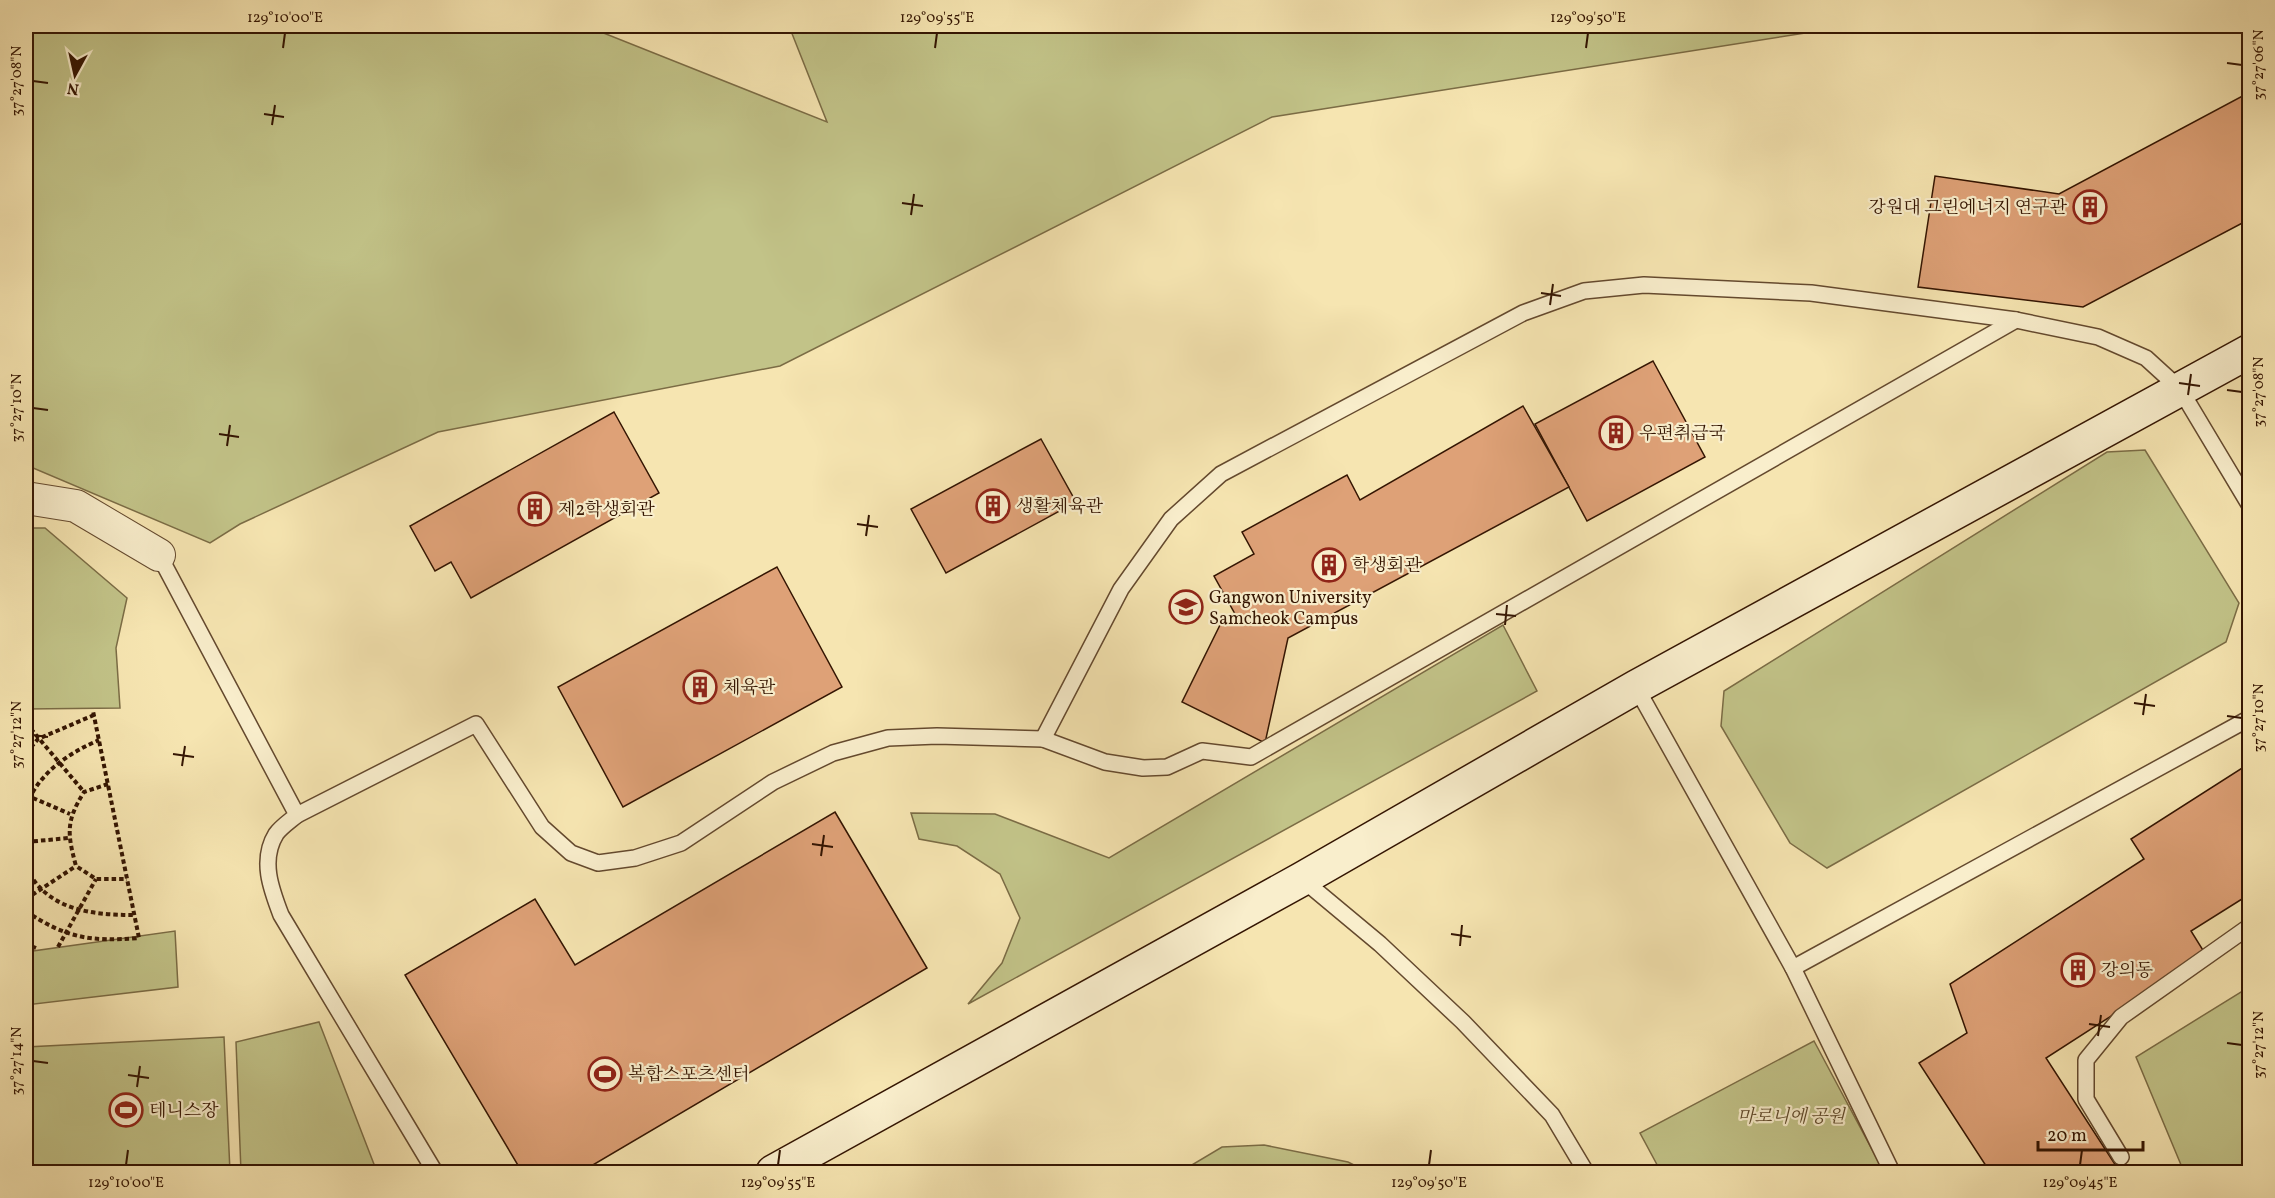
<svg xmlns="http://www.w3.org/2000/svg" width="2275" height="1198" font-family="Vollkorn,'Noto Serif KR',serif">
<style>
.green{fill:#c2c388;stroke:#7b6c45;stroke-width:1.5}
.building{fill:#dea177;stroke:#341502;stroke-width:1.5}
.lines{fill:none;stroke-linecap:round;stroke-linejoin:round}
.lane-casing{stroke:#64492e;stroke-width:18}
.street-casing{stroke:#64492e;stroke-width:34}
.secondary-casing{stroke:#341502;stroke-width:36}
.path{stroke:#341502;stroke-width:4;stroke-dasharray:4.5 3;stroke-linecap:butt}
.lane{stroke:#f9eecc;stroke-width:15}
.street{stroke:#f9eecc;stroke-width:32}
.secondary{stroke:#f9eecc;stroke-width:33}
.ticks{fill:none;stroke:#341502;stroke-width:2}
.labels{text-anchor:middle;stroke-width:4.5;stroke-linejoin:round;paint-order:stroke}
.poi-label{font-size:18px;fill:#341502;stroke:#f9eecc;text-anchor:start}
.park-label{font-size:18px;font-style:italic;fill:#5f492a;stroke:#f9eecc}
.neatline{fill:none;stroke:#341502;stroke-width:2}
.ticks-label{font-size:15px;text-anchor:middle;fill:#341502}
</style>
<rect width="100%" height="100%" fill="#f6e5b1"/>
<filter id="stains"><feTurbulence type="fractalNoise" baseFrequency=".00333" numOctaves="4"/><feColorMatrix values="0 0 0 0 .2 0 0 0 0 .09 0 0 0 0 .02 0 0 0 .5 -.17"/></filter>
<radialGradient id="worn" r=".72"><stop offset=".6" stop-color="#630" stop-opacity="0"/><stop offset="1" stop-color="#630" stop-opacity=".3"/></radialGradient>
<g class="green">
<polygon points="26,26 586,26 827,122 789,26 1850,26 1272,117 780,366 438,432 240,524 210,543 26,465"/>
<polygon points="2145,450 2239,603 2226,642 1827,868 1790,843 1721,726 1724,691 2107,452"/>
<polygon points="26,528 45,528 127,598 116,648 120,708 26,709"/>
<polygon points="1503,625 1537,691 968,1004 1002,963 1020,918 1000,874 957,846 919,839 911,813 995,814 1109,858"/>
<polygon points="175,931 178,987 26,1005 26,952"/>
<polygon points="2249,987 2249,1172 2184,1172 2136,1057"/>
<polygon points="319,1022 377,1172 241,1172 236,1042"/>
<polygon points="224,1037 230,1172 26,1172 26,1047"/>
<polygon points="1814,1041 1884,1172 1661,1172 1640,1133"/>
<polygon points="1264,1145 1348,1162 1368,1172 1180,1172 1222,1147"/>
</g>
<g class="building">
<polygon points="2250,92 2250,219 2083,307 1918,287 1935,176 2059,194"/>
<polygon points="1653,361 1705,457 1587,521 1535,424"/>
<polygon points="1523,406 1569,487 1288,638 1265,743 1182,702 1221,623 1240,623 1214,576 1254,554 1242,532 1347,475 1360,500"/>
<polygon points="614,412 659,493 471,598 451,562 435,571 410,526"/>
<polygon points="1041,439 1076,502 946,573 911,509"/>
<polygon points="777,567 842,687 623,807 558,687"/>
<polygon points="2250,763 2250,894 2191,931 2206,955 2046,1058 2120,1172 1990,1172 1919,1063 1967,1033 1950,984 2144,859 2131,839"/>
<polygon points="835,812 927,968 581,1172 522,1172 405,975 535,899 575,965"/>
</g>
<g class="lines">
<defs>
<g id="lane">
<path d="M 159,555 L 297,815 C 290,821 281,827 276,834 C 260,860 271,889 281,915 L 435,1172"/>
<polyline points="1636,687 1793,968 1892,1172"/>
<polyline points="1043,739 1105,762 1143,768 1167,767 1202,751 1251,757 2016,320"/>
<polyline points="297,815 476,724 542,827 571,853 598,863 635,858 681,843 773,782 833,753 888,738 937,736 1043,739 1121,589 1171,519 1221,474 1523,313 1584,291 1644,285 1811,293 2016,320 2098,337 2146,358 2180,389 2250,506"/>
<polyline points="1302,879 1380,944 1463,1022 1552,1115 1586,1172"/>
<polyline points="1793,968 2250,718"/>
<polyline points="2121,1157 2086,1099 2086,1060 2121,1017 2250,926"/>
</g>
<polyline id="street" points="26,498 76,506 159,555"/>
<polyline id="secondary" points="773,1172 1302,879 1636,687 2250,351"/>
</defs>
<use href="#lane" class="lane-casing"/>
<use href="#street" class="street-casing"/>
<use href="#secondary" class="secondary-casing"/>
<g class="path">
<polyline points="26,717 30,714"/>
<polyline points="26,723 84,792"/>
<polyline points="26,753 38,739 94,715"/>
<path d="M 108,784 L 84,792 C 66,821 67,833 76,866 L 96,879 L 127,879"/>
<polyline points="26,795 70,814"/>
<path d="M 26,806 C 39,773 67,754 99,740"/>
<polyline points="26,842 69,838"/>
<path d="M 26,867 C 46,910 91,915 134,915"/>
<polyline points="26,899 76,866"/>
<path d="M 26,911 C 65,938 91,942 139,938 L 93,711"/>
<polyline points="26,944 36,948"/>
<polyline points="58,947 96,879"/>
</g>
<use href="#lane" class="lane"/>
<use href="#street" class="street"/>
<use href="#secondary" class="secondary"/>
</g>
<path class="ticks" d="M 283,48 L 285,33M 935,48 L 937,33M 1586,48 L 1588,33M 2227,63 L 2242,65M 33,81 L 48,83M 264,114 L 284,117M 272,125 L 275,105M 902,203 L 923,206M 911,215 L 914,194M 1541,293 L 1561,296M 1550,305 L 1553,284M 2179,383 L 2200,386M 2227,390 L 2242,392M 2188,395 L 2191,374M 33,408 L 48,410M 219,434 L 239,437M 227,446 L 230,425M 857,524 L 878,527M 866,536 L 869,515M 1496,614 L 1516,616M 1505,625 L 1507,605M 2134,703 L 2155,706M 2143,715 L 2146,694M 2227,716 L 2242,718M 33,735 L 48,737M 173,754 L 194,757M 182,766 L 185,746M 812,844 L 833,847M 821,856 L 824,835M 1451,934 L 1471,937M 1460,946 L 1462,925M 2089,1024 L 2110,1027M 2098,1036 L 2101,1015M 2227,1043 L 2242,1045M 33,1061 L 48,1063M 128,1075 L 149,1078M 137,1087 L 140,1066M 126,1165 L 128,1150M 778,1165 L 780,1150M 1429,1165 L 1431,1150M 2080,1165 L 2082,1150"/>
<defs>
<symbol id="building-ring" viewBox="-11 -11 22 22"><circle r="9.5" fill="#f9eecc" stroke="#8f2418" stroke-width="1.5"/><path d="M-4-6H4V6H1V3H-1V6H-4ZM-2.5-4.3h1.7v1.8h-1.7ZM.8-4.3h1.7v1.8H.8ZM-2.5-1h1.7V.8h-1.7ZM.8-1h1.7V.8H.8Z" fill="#8f2418"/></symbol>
<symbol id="university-ring" viewBox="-11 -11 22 22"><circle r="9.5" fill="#f9eecc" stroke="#8f2418" stroke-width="1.5"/><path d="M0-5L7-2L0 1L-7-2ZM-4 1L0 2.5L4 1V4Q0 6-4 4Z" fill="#8f2418"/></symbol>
<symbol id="stadium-ring" viewBox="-11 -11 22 22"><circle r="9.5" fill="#f9eecc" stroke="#8f2418" stroke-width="1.5"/><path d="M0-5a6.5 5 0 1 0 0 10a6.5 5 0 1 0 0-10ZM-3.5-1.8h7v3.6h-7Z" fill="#8f2418"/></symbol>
</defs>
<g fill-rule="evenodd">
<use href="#building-ring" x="2071" y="188" width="38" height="38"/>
<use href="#building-ring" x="1597" y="414" width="38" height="38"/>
<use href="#building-ring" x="974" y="487" width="38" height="38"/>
<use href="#building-ring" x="516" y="490" width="38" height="38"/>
<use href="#building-ring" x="1310" y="546" width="38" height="38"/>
<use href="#university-ring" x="1167" y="588" width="38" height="38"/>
<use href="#building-ring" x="681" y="668" width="38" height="38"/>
<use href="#building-ring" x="2059" y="951" width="38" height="38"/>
<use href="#stadium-ring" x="586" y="1055" width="38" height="38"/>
<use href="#stadium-ring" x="107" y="1091" width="38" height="38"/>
</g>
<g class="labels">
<g class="poi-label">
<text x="2067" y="213" text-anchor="end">강원대 그린에너지 연구관</text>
<text x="1639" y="439">우편취급국</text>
<text x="1016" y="512">생활체육관</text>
<text x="558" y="515">제2학생회관</text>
<text x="1352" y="571">학생회관</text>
<text x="1209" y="603">Gangwon University<tspan x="1209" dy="21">Samcheok Campus</tspan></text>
<text x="723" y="693">체육관</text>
<text x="2101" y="976">강의동</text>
<text x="628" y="1080">복합스포츠센터</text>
<text x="149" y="1116">테니스장</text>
</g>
<g class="park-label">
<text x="1791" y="1122">마로니에 공원</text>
</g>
</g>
<rect width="2275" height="1198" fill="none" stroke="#f6e5b1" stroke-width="66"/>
<g transform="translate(75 75) rotate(188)" stroke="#f9eecc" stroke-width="4.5" paint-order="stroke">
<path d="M0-4.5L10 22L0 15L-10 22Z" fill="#341502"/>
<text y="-9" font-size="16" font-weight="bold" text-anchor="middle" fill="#341502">N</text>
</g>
<path d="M2038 1141v9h105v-9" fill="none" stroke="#341502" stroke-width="3"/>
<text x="2047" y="1141" font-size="18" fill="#341502" stroke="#f9eecc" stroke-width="4.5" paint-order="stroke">20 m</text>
<rect x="33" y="33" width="2209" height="1132" class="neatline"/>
<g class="ticks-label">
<text x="285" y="22">129°10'00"E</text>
<text x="937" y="22">129°09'55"E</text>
<text x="1588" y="22">129°09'50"E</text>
<text transform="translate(2258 65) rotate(-90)" y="5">37°27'06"N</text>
<text transform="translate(16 81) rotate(-90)" y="5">37°27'08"N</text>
<text transform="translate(2258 392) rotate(-90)" y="5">37°27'08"N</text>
<text transform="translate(16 408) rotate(-90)" y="5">37°27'10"N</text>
<text transform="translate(2258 718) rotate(-90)" y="5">37°27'10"N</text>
<text transform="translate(16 735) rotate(-90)" y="5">37°27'12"N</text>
<text transform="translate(2258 1045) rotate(-90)" y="5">37°27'12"N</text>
<text transform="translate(16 1061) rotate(-90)" y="5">37°27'14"N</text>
<text x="126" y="1187">129°10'00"E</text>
<text x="778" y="1187">129°09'55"E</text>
<text x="1429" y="1187">129°09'50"E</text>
<text x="2080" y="1187">129°09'45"E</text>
</g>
<rect width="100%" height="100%" filter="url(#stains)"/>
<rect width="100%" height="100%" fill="url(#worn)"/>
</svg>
